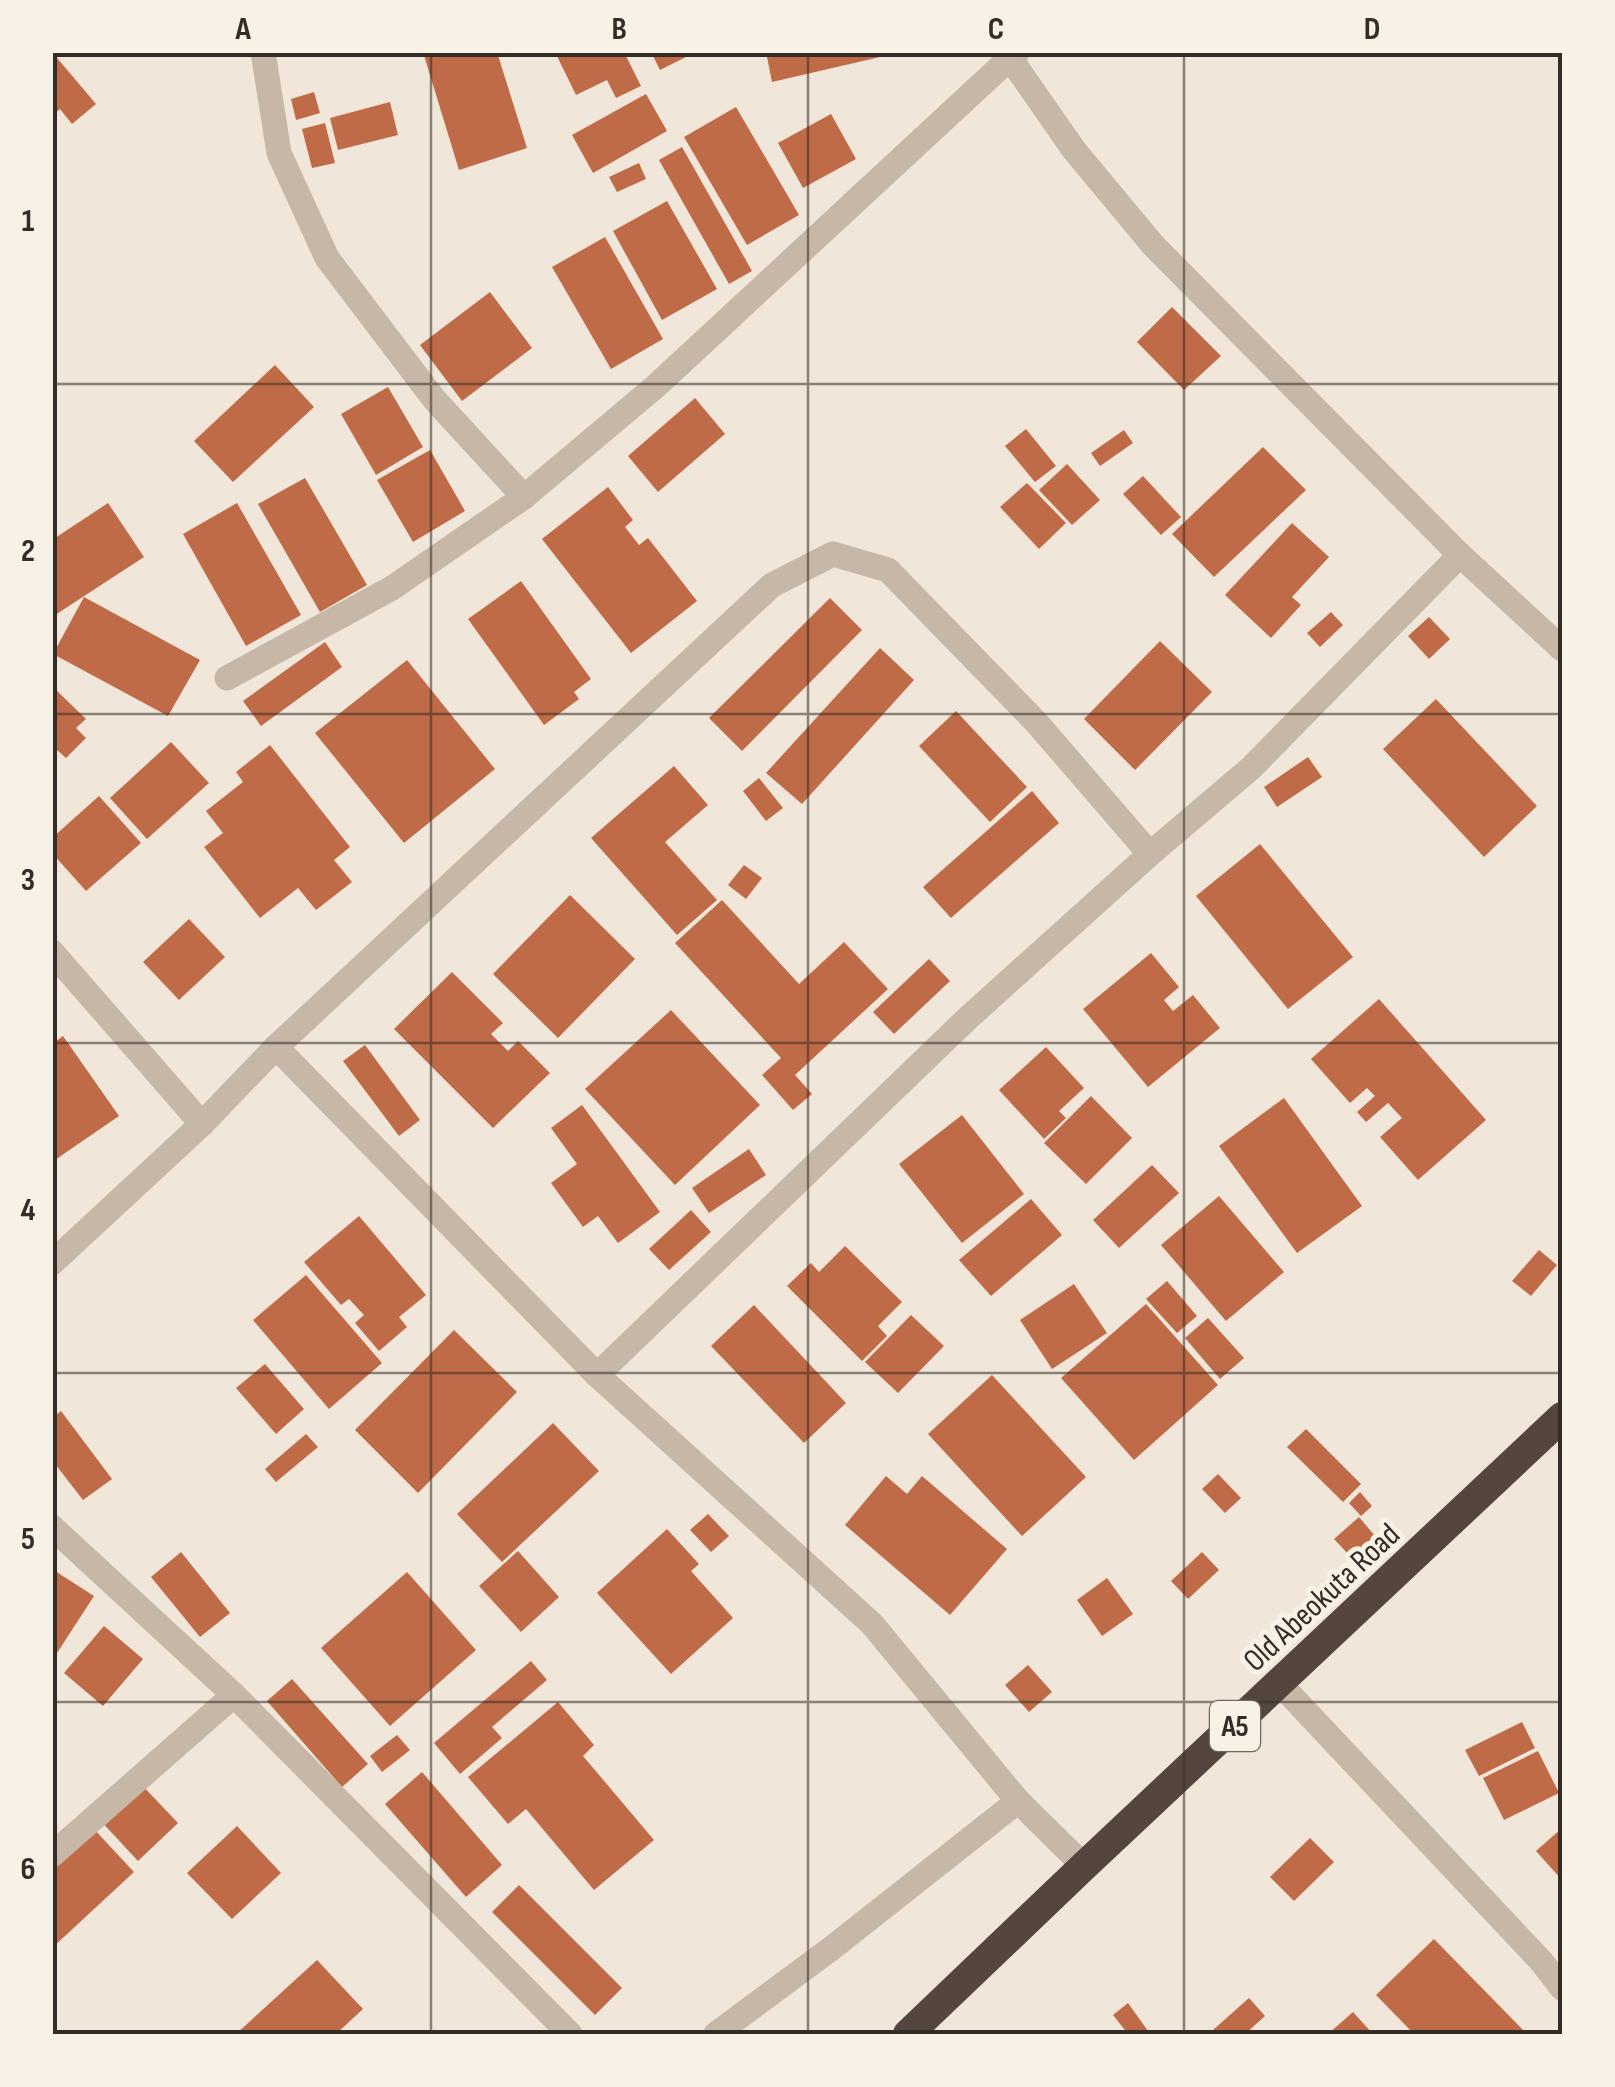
<svg xmlns="http://www.w3.org/2000/svg" width="1615" height="2087" font-family="'Sofia Sans Condensed',sans-serif">
<style>
.building{fill:#c06b47}
.lines{fill:none;stroke-linecap:round;stroke-linejoin:round}
.minor{stroke:#c7b7a6;stroke-width:25}
.highway{stroke:#54463e;stroke-width:30}
.grid{fill:none;stroke:#342c27;stroke-width:2.5;stroke-opacity:0.55}
.labels{text-anchor:middle;stroke-width:10;stroke-linejoin:round;paint-order:stroke}
.shield{fill:#f8f1e5;stroke:#6f6760;stroke-width:2.5}
.shield-label{font-size:30px;font-weight:bold;fill:#342c27}
.street-label{font-size:32px;fill:#342c27;stroke:#f8f1e5}
.neatline{fill:none;stroke:#342c27;stroke-width:4}
.grid-label{font-size:32px;text-anchor:middle;font-weight:bold;fill:#342c27}
</style>
<rect width="100%" height="100%" fill="#f0e7da"/>
<g class="building">
<polygon points="52,52 96,104 72,124 60,109 52,116"/>
<polygon points="423,52 497,52 527,148 459,170"/>
<polygon points="555,52 624,52 641,86 616,98 607,80 576,95"/>
<polygon points="651,52 696,52 660,70"/>
<polygon points="766,52 893,52 893,54 772,82"/>
<polygon points="314,92 320,113 296,120 291,99"/>
<polygon points="646,94 667,131 593,173 572,135"/>
<polygon points="390,102 398,135 338,150 330,118"/>
<polygon points="736,107 799,215 747,245 684,137"/>
<polygon points="831,114 856,159 803,188 778,143"/>
<polygon points="325,123 335,163 312,168 302,129"/>
<polygon points="682,147 752,271 729,284 659,160"/>
<polygon points="639,163 646,179 617,192 609,177"/>
<polygon points="667,201 717,289 662,320 613,231"/>
<polygon points="605,237 663,339 611,369 552,267"/>
<polygon points="490,292 532,348 462,401 420,345"/>
<polygon points="1172,307 1221,356 1184,390 1137,342"/>
<polygon points="275,365 314,407 233,482 194,441"/>
<polygon points="388,387 423,447 376,475 341,414"/>
<polygon points="695,398 725,434 658,492 628,456"/>
<polygon points="1026,429 1056,466 1035,482 1005,446"/>
<polygon points="1124,430 1133,443 1100,466 1091,453"/>
<polygon points="1263,447 1306,490 1214,577 1172,534"/>
<polygon points="430,450 465,511 413,542 377,480"/>
<polygon points="1067,464 1100,500 1072,525 1039,490"/>
<polygon points="1143,476 1181,517 1161,535 1123,494"/>
<polygon points="305,478 367,585 320,612 258,504"/>
<polygon points="1027,483 1066,523 1039,549 1000,507"/>
<polygon points="608,487 633,520 625,527 639,545 648,538 697,601 631,653 542,539"/>
<polygon points="108,503 144,557 52,617 52,540"/>
<polygon points="237,503 301,615 246,646 183,534"/>
<polygon points="1292,523 1329,557 1292,597 1301,605 1271,638 1225,595"/>
<polygon points="521,581 591,679 574,692 579,699 544,725 468,619"/>
<polygon points="84,597 200,660 168,716 53,654"/>
<polygon points="830,598 862,630 742,751 709,718"/>
<polygon points="1331,612 1343,625 1320,647 1307,633"/>
<polygon points="1429,617 1450,639 1429,659 1408,636"/>
<polygon points="1160,641 1212,692 1135,770 1084,719"/>
<polygon points="325,642 342,667 261,726 243,701"/>
<polygon points="880,648 914,680 802,804 766,773"/>
<polygon points="407,660 495,769 404,843 315,733"/>
<polygon points="52,686 86,719 76,728 86,738 66,758 56,749 52,752"/>
<polygon points="1436,699 1537,806 1484,857 1383,749"/>
<polygon points="956,711 1027,787 990,822 919,746"/>
<polygon points="171,742 209,783 147,839 110,798"/>
<polygon points="270,745 350,847 334,860 352,882 316,910 298,888 260,918 204,847 223,833 206,811 243,782 236,772"/>
<polygon points="1308,757 1322,777 1277,807 1264,787"/>
<polygon points="674,766 708,805 665,842 717,900 677,935 591,838"/>
<polygon points="759,778 783,808 766,821 743,791"/>
<polygon points="1032,791 1059,823 951,918 923,887"/>
<polygon points="99,796 141,843 86,891 52,853 52,838"/>
<polygon points="1260,844 1353,957 1288,1009 1196,896"/>
<polygon points="744,865 762,878 746,899 728,885"/>
<polygon points="570,895 635,959 558,1038 493,974"/>
<polygon points="722,900 799,984 844,942 888,989 795,1075 812,1094 793,1110 762,1075 781,1058 675,943"/>
<polygon points="189,919 225,957 179,1000 143,962"/>
<polygon points="1151,953 1179,987 1164,1000 1173,1011 1193,995 1220,1028 1148,1087 1083,1009"/>
<polygon points="929,959 950,981 894,1034 873,1012"/>
<polygon points="452,972 503,1023 491,1034 508,1051 518,1041 550,1073 493,1128 394,1029"/>
<polygon points="1379,999 1486,1120 1418,1180 1380,1137 1402,1118 1388,1103 1366,1122 1357,1112 1375,1096 1367,1088 1350,1103 1311,1059"/>
<polygon points="671,1010 760,1105 675,1185 585,1089"/>
<polygon points="63,1036 119,1116 52,1162 52,1044"/>
<polygon points="365,1045 420,1120 399,1136 343,1061"/>
<polygon points="1046,1047 1084,1088 1059,1111 1066,1118 1044,1139 999,1090"/>
<polygon points="1091,1096 1132,1138 1086,1184 1044,1143"/>
<polygon points="1284,1098 1362,1206 1297,1253 1219,1146"/>
<polygon points="582,1105 660,1212 618,1243 598,1216 583,1227 551,1183 577,1164 551,1128"/>
<polygon points="962,1115 1024,1194 962,1243 899,1164"/>
<polygon points="749,1149 766,1175 709,1213 692,1188"/>
<polygon points="1152,1165 1179,1193 1119,1248 1093,1220"/>
<polygon points="1219,1196 1284,1272 1226,1321 1161,1245"/>
<polygon points="1031,1199 1062,1235 991,1296 959,1260"/>
<polygon points="691,1210 711,1232 669,1270 649,1249"/>
<polygon points="359,1216 426,1295 399,1317 407,1327 379,1351 355,1323 364,1315 349,1299 341,1305 304,1262"/>
<polygon points="845,1246 902,1302 878,1326 887,1336 862,1361 787,1286 811,1263 819,1272"/>
<polygon points="1539,1250 1557,1265 1531,1296 1512,1281"/>
<polygon points="306,1275 382,1363 329,1409 253,1320"/>
<polygon points="1167,1281 1197,1316 1177,1333 1146,1299"/>
<polygon points="1074,1284 1107,1333 1052,1369 1020,1320"/>
<polygon points="1146,1304 1218,1385 1134,1460 1061,1378"/>
<polygon points="754,1305 846,1403 804,1443 711,1346"/>
<polygon points="911,1315 944,1346 898,1393 865,1362"/>
<polygon points="1208,1318 1244,1358 1220,1379 1185,1338"/>
<polygon points="454,1330 517,1392 418,1493 355,1430"/>
<polygon points="265,1364 304,1409 276,1434 236,1388"/>
<polygon points="992,1375 1086,1477 1022,1536 928,1434"/>
<polygon points="61,1411 112,1479 83,1500 52,1460 52,1418"/>
<polygon points="553,1423 599,1471 502,1562 457,1514"/>
<polygon points="1306,1429 1361,1484 1343,1502 1287,1447"/>
<polygon points="306,1434 318,1447 276,1482 265,1469"/>
<polygon points="1218,1474 1241,1498 1225,1513 1202,1489"/>
<polygon points="886,1476 907,1494 922,1476 1007,1549 950,1615 845,1525"/>
<polygon points="1360,1492 1372,1506 1361,1516 1349,1503"/>
<polygon points="708,1514 729,1536 711,1552 690,1530"/>
<polygon points="1359,1517 1375,1536 1351,1557 1334,1539"/>
<polygon points="667,1529 699,1564 691,1571 733,1618 671,1674 597,1593"/>
<polygon points="518,1551 559,1597 521,1632 479,1586"/>
<polygon points="181,1552 230,1613 200,1637 151,1577"/>
<polygon points="1202,1552 1219,1570 1188,1599 1171,1581"/>
<polygon points="52,1569 94,1596 57,1653 52,1650"/>
<polygon points="407,1572 476,1650 390,1726 321,1648"/>
<polygon points="1107,1578 1133,1614 1102,1636 1077,1600"/>
<polygon points="104,1626 143,1659 103,1706 64,1673"/>
<polygon points="531,1661 547,1680 492,1727 502,1738 460,1774 434,1743"/>
<polygon points="1028,1665 1052,1692 1029,1712 1005,1685"/>
<polygon points="292,1679 368,1764 342,1787 267,1701"/>
<polygon points="558,1702 594,1745 583,1756 654,1840 594,1890 526,1809 508,1824 468,1777"/>
<polygon points="1522,1722 1535,1748 1479,1776 1465,1750"/>
<polygon points="397,1735 410,1750 382,1772 370,1756"/>
<polygon points="1538,1751 1559,1793 1504,1820 1483,1778"/>
<polygon points="422,1772 502,1865 466,1897 385,1804"/>
<polygon points="139,1782 178,1823 138,1861 99,1819"/>
<polygon points="237,1826 281,1873 232,1919 187,1873"/>
<polygon points="92,1827 134,1872 52,1948 52,1864"/>
<polygon points="1562,1828 1562,1880 1536,1851"/>
<polygon points="1310,1838 1334,1862 1294,1901 1270,1877"/>
<polygon points="519,1885 622,1988 595,2015 492,1912"/>
<polygon points="1434,1939 1527,2034 1414,2034 1376,1995"/>
<polygon points="317,1960 363,2009 336,2034 236,2034"/>
<polygon points="1249,1998 1265,2016 1245,2034 1217,2034 1213,2030"/>
<polygon points="1128,2003 1148,2031 1143,2034 1128,2034 1113,2015"/>
<polygon points="1353,2012 1373,2034 1328,2034"/>
</g>
<g class="lines">
<g class="minor">
<polyline points="263,52 279,153 327,258 434,399 524,497"/>
<polyline points="1017,52 1010,58 1074,150 1153,245 1460,555 1562,649"/>
<polyline points="227,678 392,588 524,497 656,386 1010,58 1005,52"/>
<polyline points="52,952 202,1124"/>
<polyline points="52,1263 202,1124 276,1047"/>
<polyline points="597,1375 968,1018 1150,854 1251,768 1460,555"/>
<polyline points="52,1527 234,1695 570,2034"/>
<polyline points="1280,1684 1541,1961 1562,1988"/>
<polyline points="52,1855 234,1695"/>
<polyline points="1084,1866 1018,1801 872,1624 597,1375 276,1047 772,585 833,554 888,570 1036,722 1150,854"/>
<polyline points="716,2034 832,1948 1018,1801"/>
</g>
<polyline class="highway" points="908,2034 1084,1866 1562,1417"/>
</g>
<path class="grid" d="M 431,52 L 431,2034M 808,52 L 808,2034M 1184,52 L 1184,2034M 52,384 L 1562,384M 52,714 L 1562,714M 52,1043 L 1562,1043M 52,1373 L 1562,1373M 52,1702 L 1562,1702"/>
<g class="labels">
<rect class="shield" x="1210" y="1701" width="50" height="50" rx="8"/>
<g class="shield-label">
<text x="1235" y="1736">A5</text>
</g>
<g class="street-label">
<text transform="translate(1321 1597) rotate(-43)" y="11">Old Abeokuta Road</text>
</g>
</g>
<rect width="1615" height="2087" fill="none" stroke="#f8f1e5" stroke-width="110"/>
<rect x="55" y="55" width="1505" height="1977" class="neatline"/>
<g class="grid-label">
<text x="243" y="39">A</text>
<text x="619" y="39">B</text>
<text x="996" y="39">C</text>
<text x="1372" y="39">D</text>
<text x="28" y="231">1</text>
<text x="28" y="561">2</text>
<text x="28" y="890">3</text>
<text x="28" y="1220">4</text>
<text x="28" y="1549">5</text>
<text x="28" y="1879">6</text>
</g>
</svg>
